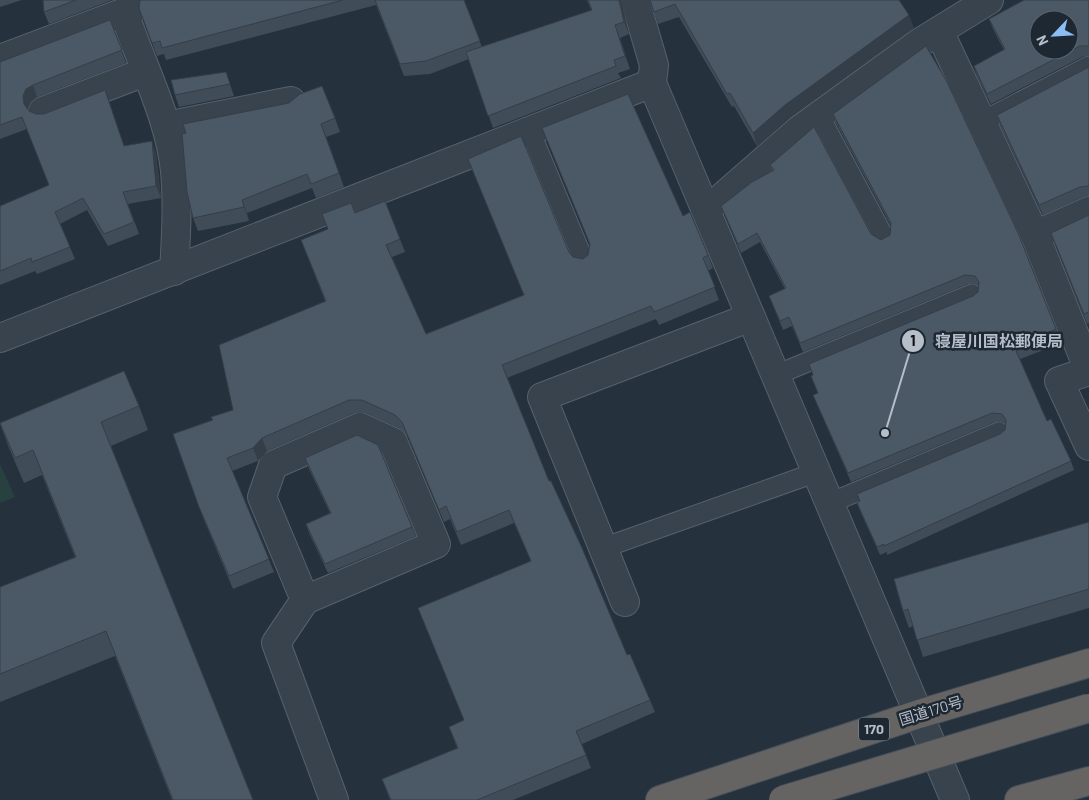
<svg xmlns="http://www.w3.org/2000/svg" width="1089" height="800" font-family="Barlow,'Noto Sans JP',sans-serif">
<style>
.green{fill:#284040}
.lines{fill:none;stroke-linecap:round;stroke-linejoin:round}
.service-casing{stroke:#57616c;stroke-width:21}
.minor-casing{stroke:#57616c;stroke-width:30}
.trunk-casing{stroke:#444e59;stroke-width:30}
.service{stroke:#39434e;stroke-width:19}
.minor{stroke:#39434e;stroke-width:28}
.trunk{stroke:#666462;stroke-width:28}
.trunk-bridge-casing{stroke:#444e59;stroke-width:30;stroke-linecap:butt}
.trunk-bridge{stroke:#666462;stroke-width:28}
.wall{fill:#404d59}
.shaded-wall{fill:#343e48}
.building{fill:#4b5967;stroke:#343e48;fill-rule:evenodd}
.labels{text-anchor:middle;stroke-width:5;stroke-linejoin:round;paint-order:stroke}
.shield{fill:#1e2833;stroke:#88919c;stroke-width:1}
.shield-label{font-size:14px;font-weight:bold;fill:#b5bec9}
.street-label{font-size:15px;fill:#b5bec9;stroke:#1e2833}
.leader{fill:none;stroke:#b5bec9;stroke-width:2}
.callout-dot{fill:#b5bec9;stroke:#1e2833;stroke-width:2}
.mark-label{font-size:15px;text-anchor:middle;font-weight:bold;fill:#111}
.callout-label{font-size:16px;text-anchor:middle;font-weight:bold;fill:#b5bec9;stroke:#1e2833;stroke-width:5;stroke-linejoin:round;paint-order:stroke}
</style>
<rect width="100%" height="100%" fill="#25323e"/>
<polygon class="green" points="0,464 15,497 0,503"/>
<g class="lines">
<defs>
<g id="service">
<polyline points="819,115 884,237"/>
<polyline points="981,122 1089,66"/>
<polyline points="530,131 584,261"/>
<polyline points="776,375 972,294"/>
<polyline points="830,503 999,432"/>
<polyline points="603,548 817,472"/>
</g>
<g id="minor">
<polyline points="635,0 654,65 652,83"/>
<path d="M 130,10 L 127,21 C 144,70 170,120 175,171 C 178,204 176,238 174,271"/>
<polyline points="939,31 1035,235"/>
<polyline points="0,59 130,10 132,0"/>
<polyline points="43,111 145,72"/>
<polyline points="166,126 291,101"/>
<polyline points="705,208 720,199 799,130 919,43 989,0"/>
<polyline points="1089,211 1035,235 1089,371"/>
<polyline points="0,338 652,83 955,800"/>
<polyline points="1089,371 1059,381 1089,446"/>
<polyline points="305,600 262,497 273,465 360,427 393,442 436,544 305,600 276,643 334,800"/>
<polyline points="625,602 542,397 751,317"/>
</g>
<g id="trunk">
<polyline points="660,800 919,714 1089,663"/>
<polyline points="1019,800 1089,781"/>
</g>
</defs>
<use href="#service" class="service-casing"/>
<use href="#minor" class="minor-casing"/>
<use href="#trunk" class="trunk-casing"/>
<use href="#service" class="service"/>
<use href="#minor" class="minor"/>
<use href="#trunk" class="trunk"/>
<defs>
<polyline id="trunk-bridge" points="783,800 1089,708"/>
</defs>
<use href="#trunk-bridge" class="trunk-bridge-casing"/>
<use href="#trunk-bridge" class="trunk-bridge"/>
</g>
<g class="wall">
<polygon points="0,0 22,0 0,7"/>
<polygon points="43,0 112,0 49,24 44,12"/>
<polygon points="140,0 464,0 482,47 591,10 587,0 621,0 629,34 620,38 630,69 618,73 621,78 493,128 469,59 430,74 404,76 376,5 166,60 164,54 157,56 139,8"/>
<polygon points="650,0 914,28 790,117 757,146 734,106 732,107 679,17 658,24"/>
<polygon points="1089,0 1089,56 1084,56 991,104 977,76 974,66 1004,50 993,29 989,19"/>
<polygon points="110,20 126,63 37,97 31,102 28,109 29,111 36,114 125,146 156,153 161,198 128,204 139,234 108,246 87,210 60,224 75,259 37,274 35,271 0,285 0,206 49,185 27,129 0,139 0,62"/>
<polygon points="1089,67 1089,196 1083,197 1043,215 1000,125 997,115"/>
<polygon points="226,72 234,96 179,107 175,95"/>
<polygon points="833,114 1018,233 1059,337 1039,346 1041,351 1020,359 1047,421 1071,461 1074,470 887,555 887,552 880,555 860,511 857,503 860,501 857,494 1000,434 1005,430 1006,423 995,422 851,482 813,395 818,393 811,376 813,375 809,364 973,296 978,292 979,285 968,284 803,352 792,326 783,330 769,296 785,289 760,242 741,253 721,206 772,171 770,165 871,234 881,240 890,235 891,226 836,123"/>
<polygon points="335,118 340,132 326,137 344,187 316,198 312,188 247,213 249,221 198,231 193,218 182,134"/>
<polygon points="542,128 683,216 708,255 713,268 708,271 719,300 659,325 656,319 507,378 549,481 627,655 650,700 655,712 582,744 591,768 513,800 390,800 382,779 457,748 449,727 464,720 418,608 531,561 514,523 461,545 450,519 444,522 407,435 399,428 366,413 354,413 267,451 258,461 232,471 274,572 233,589 204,520 173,434 212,420 211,417 233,410 325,301 301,240 328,229 355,213 400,239 405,252 392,257 426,334 524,296 468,159 569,252 573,257 583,259 588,255 590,245"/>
<polygon points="1089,215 1089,323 1087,324 1055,243"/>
<polygon points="139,406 148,430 111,446 253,800 172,800 115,656 0,702 0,587 75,557 42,475 24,483 9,448 0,424"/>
<polygon points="305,458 412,527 416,536 328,573 309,533 306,524 330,513 308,467"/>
<polygon points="1089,522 1089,608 923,657 913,626 909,628 903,611"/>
</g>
<g class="shaded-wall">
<polygon points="619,0 621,0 629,34 624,22"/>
<polygon points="909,15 914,28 790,117 757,146 753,133 785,105"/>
<polygon points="615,25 620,38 630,69 625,56"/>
<polygon points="33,85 37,97 31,102 28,108 28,116 24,104 23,96 26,89"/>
<polygon points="152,141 156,153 161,198 156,186"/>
<polygon points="242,200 247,213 249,221 244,207"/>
<polygon points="262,438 267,451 258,461 253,448"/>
</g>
<g class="building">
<polygon points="43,0 76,0 44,12"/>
<polygon points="140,0 343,0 162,48 160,41 152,43 139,8"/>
<polygon points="375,0 464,0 480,41 426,61 400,64"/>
<polygon points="588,0 619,0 624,22 615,25 625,56 614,60 616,66 488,116 466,52 592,10"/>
<polygon points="650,0 899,0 909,15 785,105 753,133 730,93 727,94 675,4 654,12"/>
<path d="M 1024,0 L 1089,0 L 1089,46 L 1080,46 L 987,94 L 974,66 L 1005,49 L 989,19 ZM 1039,20 L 1069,20 L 1069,50 L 1039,50 Z"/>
<polygon points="110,20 122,50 33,85 26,89 23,96 24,104 29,111 36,114 44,114 105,90 124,146 152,141 156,186 123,192 134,222 104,234 83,198 55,212 70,247 32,262 31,258 0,271 0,206 49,185 22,117 0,125 0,62"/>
<polygon points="926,46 947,82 1018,233 1056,329 1036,338 1037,342 1016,351 1047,421 1051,419 1071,461 884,546 884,544 877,547 857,503 860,501 857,494 1000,434 1005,430 1006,420 1002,414 992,413 848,473 813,395 818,393 811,376 813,375 809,364 973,296 978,292 979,282 975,276 965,275 800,343 789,317 780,321 769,296 786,288 757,233 738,244 721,206 752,182 774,170 770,165 814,127 871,234 881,240 890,235 891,223 833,114"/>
<polygon points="1089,67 1089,186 1088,186 1080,187 1039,205 997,115"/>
<polygon points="226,72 230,84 175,95 171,80"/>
<polygon points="322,86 335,118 321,124 339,173 311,184 307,174 242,200 244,207 193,218 187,192 182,134 186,133 183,124 289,103 300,94"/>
<polygon points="628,94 683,216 690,212 708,255 703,258 715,287 654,312 651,306 502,365 549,481 551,481 582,548 627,655 630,654 650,700 576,731 586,755 477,800 391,800 382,779 458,748 449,727 464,720 418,608 531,561 509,510 457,532 446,506 439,510 402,422 395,415 362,400 349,400 262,438 253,448 227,458 269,559 229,576 199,507 173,434 213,420 211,417 233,410 219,345 326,301 301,240 328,229 322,214 351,203 355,213 385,201 400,239 386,245 426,334 524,295 468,159 521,136 569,252 573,257 583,259 588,255 590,244 542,128"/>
<polygon points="1089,215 1089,312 1084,314 1051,233"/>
<polygon points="124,371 139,406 101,422 253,800 173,800 106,631 0,674 0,587 76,557 33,450 15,458 0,423"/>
<polygon points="357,435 378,445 412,527 325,564 306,524 331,513 305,458"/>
<polygon points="1089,522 1089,589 917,640 908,609 903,611 894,579"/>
</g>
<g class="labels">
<rect class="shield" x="859" y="717.5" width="30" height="23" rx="4"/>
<g class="shield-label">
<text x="874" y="734">170</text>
</g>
<g class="street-label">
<text transform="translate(931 711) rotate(-17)" y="5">国道170号</text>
</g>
</g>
<path class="leader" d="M885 433L913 341"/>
<g class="callout-dot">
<circle cx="885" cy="433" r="5"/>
<circle cx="913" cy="341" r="12"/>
</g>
<g class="mark-label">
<text x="913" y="346">1</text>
</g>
<g class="callout-label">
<text x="999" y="347">寝屋川国松郵便局</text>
</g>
<g transform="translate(1054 35) rotate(245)"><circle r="24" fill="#1e2833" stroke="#5a646f"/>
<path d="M0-4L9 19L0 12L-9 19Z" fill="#8dbdf5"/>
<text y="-8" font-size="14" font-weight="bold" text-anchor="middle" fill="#b5bec9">N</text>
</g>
</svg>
